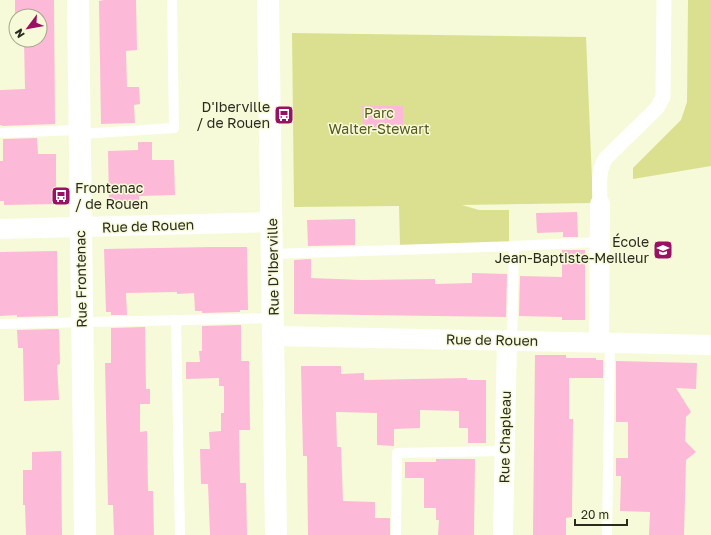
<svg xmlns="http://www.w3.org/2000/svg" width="711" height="535" font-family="'Golos Text',sans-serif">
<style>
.green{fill:#dae090}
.building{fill:#fdb9d8}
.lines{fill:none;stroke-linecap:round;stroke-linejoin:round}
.service{stroke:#fff;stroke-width:10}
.pedestrian{stroke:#fff;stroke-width:15}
.minor{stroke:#fff;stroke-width:20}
.secondary{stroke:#fff;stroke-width:22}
.labels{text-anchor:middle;stroke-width:3;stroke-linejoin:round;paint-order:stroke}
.poi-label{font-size:14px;fill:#2a2b1e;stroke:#f7fad9;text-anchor:end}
.park-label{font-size:14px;fill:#56591b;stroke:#f7fad9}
.street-label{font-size:14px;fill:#2a2b1e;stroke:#f7fad9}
</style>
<rect width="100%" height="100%" fill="#f7fad9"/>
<g class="green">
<polygon points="688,0 711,0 711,166 633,179 633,168 681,120 687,102"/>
<polygon points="292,33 586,37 593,203 462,205 479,210 509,210 509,244 400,246 399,206 294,207"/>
</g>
<g class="building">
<polygon points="15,0 54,0 55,124 2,126 2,125 0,125 0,90 25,89 24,40 40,40 40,16 23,16 23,14 15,14"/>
<polygon points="104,0 136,0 137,50 126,51 127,87 139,87 140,104 134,105 135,123 101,124 99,1"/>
<polygon points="362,106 403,106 403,127 382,127 382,130 363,130"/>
<polygon points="37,138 38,154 56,154 56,204 4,205 4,201 0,201 0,161 3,161 3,139"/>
<polygon points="138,142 152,142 152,160 174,160 175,195 139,196 139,201 109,202 108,151 138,150"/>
<polygon points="577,212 578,237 563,237 563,232 537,233 536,213"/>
<polygon points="355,219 355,245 308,246 307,220"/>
<polygon points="211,247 247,247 248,310 240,310 240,312 202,313 202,311 195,311 194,293 177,294 177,292 126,293 127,315 111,315 111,312 106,312 104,249"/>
<polygon points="562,250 585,250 585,320 562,320 562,317 519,316 520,276 562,277"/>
<polygon points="57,251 58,316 17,317 17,315 0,316 0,252"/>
<polygon points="311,259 311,278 362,280 435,279 435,284 472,283 472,273 507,274 506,317 294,314 294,260"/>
<polygon points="241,325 241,361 249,361 250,430 239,430 240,483 246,483 247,535 210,535 208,484 201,484 200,449 210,449 209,432 221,431 221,413 224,413 224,386 219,386 219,378 186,379 186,362 200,362 199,351 202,351 202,326"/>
<polygon points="145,327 146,389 150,389 150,404 140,404 140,432 147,431 148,491 153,491 154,535 114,535 113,505 108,505 105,363 111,363 111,328"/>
<polygon points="58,329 59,330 60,364 57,365 59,400 24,401 23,348 18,348 17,330"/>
<polygon points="535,355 566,355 566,358 596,358 596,360 603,360 603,378 569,378 569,419 573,419 572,517 566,518 566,535 533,535"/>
<polygon points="616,361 697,363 696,389 676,388 691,412 686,417 685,441 696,452 686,460 684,535 649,535 650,512 620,511 621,476 616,476 616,458 628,458 628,422 616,422"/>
<polygon points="301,366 341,366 341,374 364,373 364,380 467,378 467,380 486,380 486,443 468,443 468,428 459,428 459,411 420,410 420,428 394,429 394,446 377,445 377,413 336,412 337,447 341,447 343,501 375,502 375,518 390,518 390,535 308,535 307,456 303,456"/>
<polygon points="61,451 62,535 26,535 25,505 23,505 23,470 32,470 32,452"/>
<polygon points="436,459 475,459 474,535 438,535 439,520 436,520 436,508 424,508 424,478 405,478 405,462 436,462"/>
</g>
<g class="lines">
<g class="service">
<polyline points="0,133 80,130"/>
<polyline points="80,134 174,128 172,0"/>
<polyline points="272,254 514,246 600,242"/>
<polyline points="176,320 180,535"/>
<polyline points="0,324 274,318"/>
<polyline points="512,340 514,246"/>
<polyline points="396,535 397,453 504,451"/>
<polyline points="607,535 610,343"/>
</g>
<path class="pedestrian" d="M 600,204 C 600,189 597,171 606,158 L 657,108 L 663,97 L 664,0"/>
<g class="minor">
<polyline points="0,229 272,222"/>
<polyline points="273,336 711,345"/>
<polyline points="599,342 600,204"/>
<polyline points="503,535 507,340"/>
</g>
<g class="secondary">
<polyline points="78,0 85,535"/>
<polyline points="268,0 276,535"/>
</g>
</g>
<defs>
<symbol id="bus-square" viewBox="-11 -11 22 22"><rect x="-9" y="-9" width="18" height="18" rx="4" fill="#991165" stroke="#f7fad9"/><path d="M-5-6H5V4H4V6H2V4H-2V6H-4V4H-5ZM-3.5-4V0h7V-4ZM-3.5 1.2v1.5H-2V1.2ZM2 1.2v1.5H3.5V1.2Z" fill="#fff"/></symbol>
<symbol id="school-square" viewBox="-11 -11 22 22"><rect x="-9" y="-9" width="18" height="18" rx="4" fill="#991165" stroke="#f7fad9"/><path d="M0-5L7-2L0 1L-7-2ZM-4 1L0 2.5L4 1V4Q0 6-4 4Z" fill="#fff"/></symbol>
</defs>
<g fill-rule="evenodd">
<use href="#bus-square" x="273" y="104" width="22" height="22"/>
<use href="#bus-square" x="50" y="185" width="22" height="22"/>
<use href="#school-square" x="652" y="239" width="22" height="22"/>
</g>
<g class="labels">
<g class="poi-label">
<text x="270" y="112">D'Iberville<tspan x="270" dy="16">/ de Rouen</tspan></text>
<text x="75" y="193" text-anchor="start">Frontenac<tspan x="75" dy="16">/ de Rouen</tspan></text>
<text x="649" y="247">École<tspan x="649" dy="16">Jean-Baptiste-Meilleur</tspan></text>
</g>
<g class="park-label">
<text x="379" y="118">Parc<tspan x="379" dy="16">Walter-Stewart</tspan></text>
</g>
<g class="street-label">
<text transform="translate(148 226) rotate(-2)" y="5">Rue de Rouen</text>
<text transform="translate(273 267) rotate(-91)" y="5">Rue D'Iberville</text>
<text transform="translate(81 279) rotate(-91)" y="5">Rue Frontenac</text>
<text transform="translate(492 340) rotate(1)" y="5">Rue de Rouen</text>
<text transform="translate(505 437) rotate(-89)" y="5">Rue Chapleau</text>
</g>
</g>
<g transform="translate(28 28) rotate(238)"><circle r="19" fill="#f7fad9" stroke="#a5a78e"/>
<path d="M0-3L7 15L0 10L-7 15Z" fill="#991165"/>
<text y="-6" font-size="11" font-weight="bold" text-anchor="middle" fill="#2a2b1e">N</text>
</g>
<path d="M575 519v6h52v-6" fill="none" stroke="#2a2b1e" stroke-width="2"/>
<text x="581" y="519" font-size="12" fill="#2a2b1e" stroke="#f7fad9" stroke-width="3" paint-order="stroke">20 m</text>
</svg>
